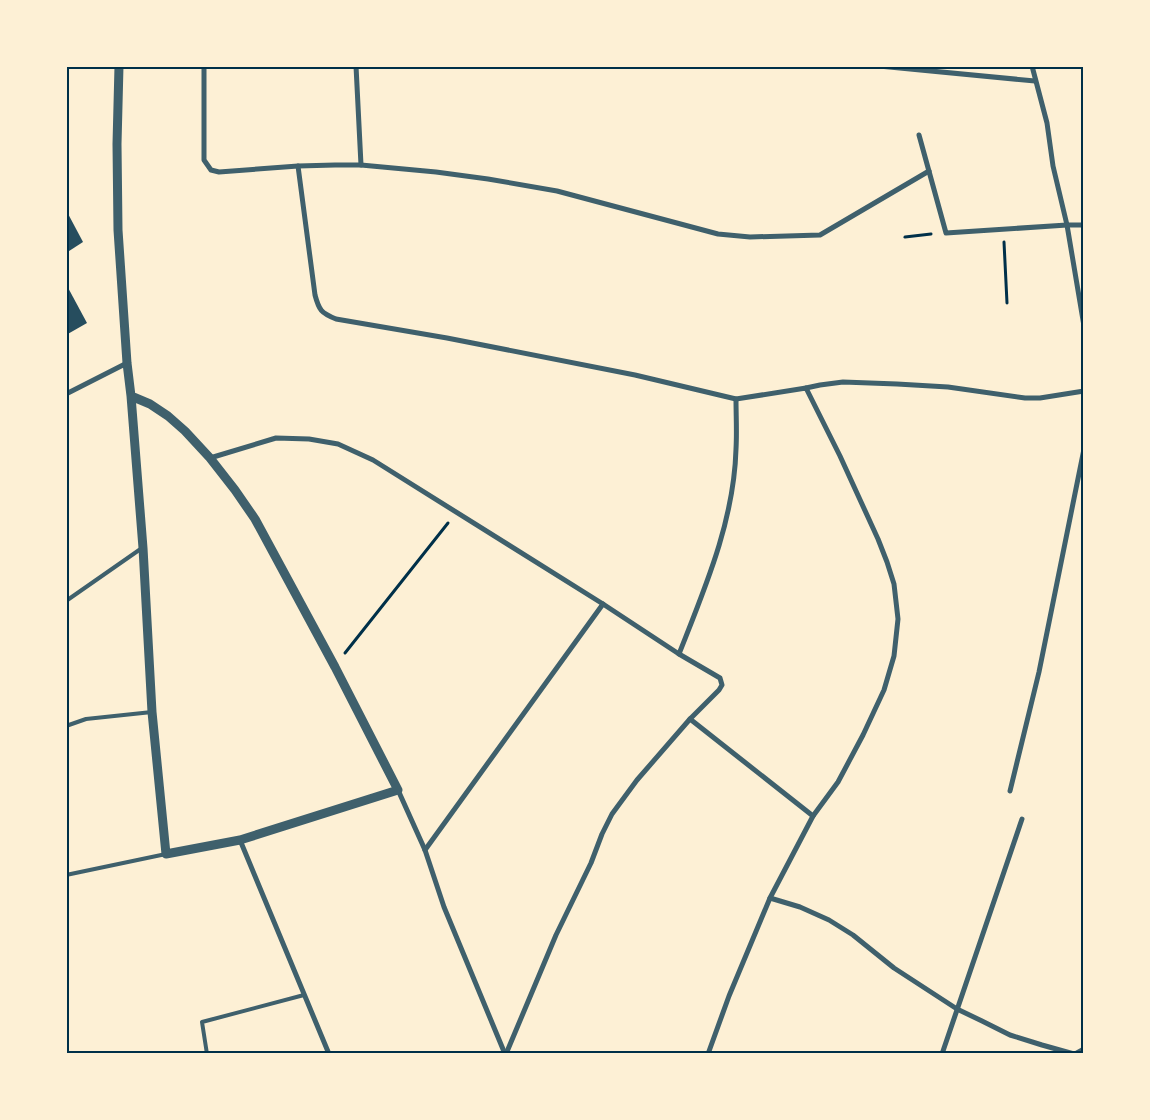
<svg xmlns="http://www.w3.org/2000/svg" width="1150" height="1120" font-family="'Fira Sans',sans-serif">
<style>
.building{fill:#264d5e}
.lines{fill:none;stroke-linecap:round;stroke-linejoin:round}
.path{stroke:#003049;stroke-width:3}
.service{stroke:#3f606c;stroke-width:4}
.minor{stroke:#3f606c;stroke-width:5}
.tertiary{stroke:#3f606c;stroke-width:9}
.neatline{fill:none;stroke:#003049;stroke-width:2}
</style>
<rect width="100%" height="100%" fill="#fdf0d5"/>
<g class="building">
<polygon points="66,210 83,242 66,253"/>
<polygon points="66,284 87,323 66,335"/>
</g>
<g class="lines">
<g class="path">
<polyline points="905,237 931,234"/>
<polyline points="1004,242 1007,303"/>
<polyline points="345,653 448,523"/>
</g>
<g class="service">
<polyline points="66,601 142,548"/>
<polyline points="66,726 86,719 152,712"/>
<polyline points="66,875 166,854"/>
<polyline points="207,1054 202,1022 304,995"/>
</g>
<g class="minor">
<polyline points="204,66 204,160 211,170 219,172 298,166 335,165 361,165 436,172 488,179 557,191 718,234 750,237 820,235 929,171"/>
<polyline points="356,66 361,165"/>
<polyline points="879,66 1035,81"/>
<polyline points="1032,66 1047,123 1053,166 1067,225 1084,326"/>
<polyline points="919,135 946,233 1067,225 1084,225"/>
<path d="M 298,166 L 315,295 C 319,310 321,313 336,319 L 447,338 L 635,375 L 736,399 L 806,388 L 840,456 L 878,539 L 887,562 L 894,584 L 898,619 L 894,656 L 884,690 L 863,735 L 838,782 L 813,816 L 770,898 L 729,996 L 708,1054"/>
<polyline points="806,388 820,385 843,382 897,384 948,387 1025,398 1040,398 1084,391"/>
<polyline points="66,394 127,363"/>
<polyline points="210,458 276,438 309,439 338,444 373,460 603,604 679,654 720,678 722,685 719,690 690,719 637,780 612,814 602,834 591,863 556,935 506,1054"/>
<path d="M 679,654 C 705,588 734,521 736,449 C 737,432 736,416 736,399"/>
<polyline points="690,719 813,816"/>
<polyline points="398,790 425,850 444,907 505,1054"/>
<polyline points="1010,791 1039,672 1084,449"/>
<polyline points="240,840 329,1054"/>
<polyline points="425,850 603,604"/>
<polyline points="770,898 800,907 829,920 853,935 894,968 957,1009 982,1021 1010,1035 1042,1045 1074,1054"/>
<polyline points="942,1054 1022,819"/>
<polyline points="1075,1054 1084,1049"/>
</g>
<polyline class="tertiary" points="119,66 117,144 118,230 127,363 131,396 143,548 152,712 166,854 240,840 398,790 335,667 255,519 235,490 210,458 185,431 168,416 150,404 131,396"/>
</g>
<rect width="1150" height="1120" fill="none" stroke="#fdf0d5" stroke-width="135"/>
<rect x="68" y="68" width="1014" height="984" class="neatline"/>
</svg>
